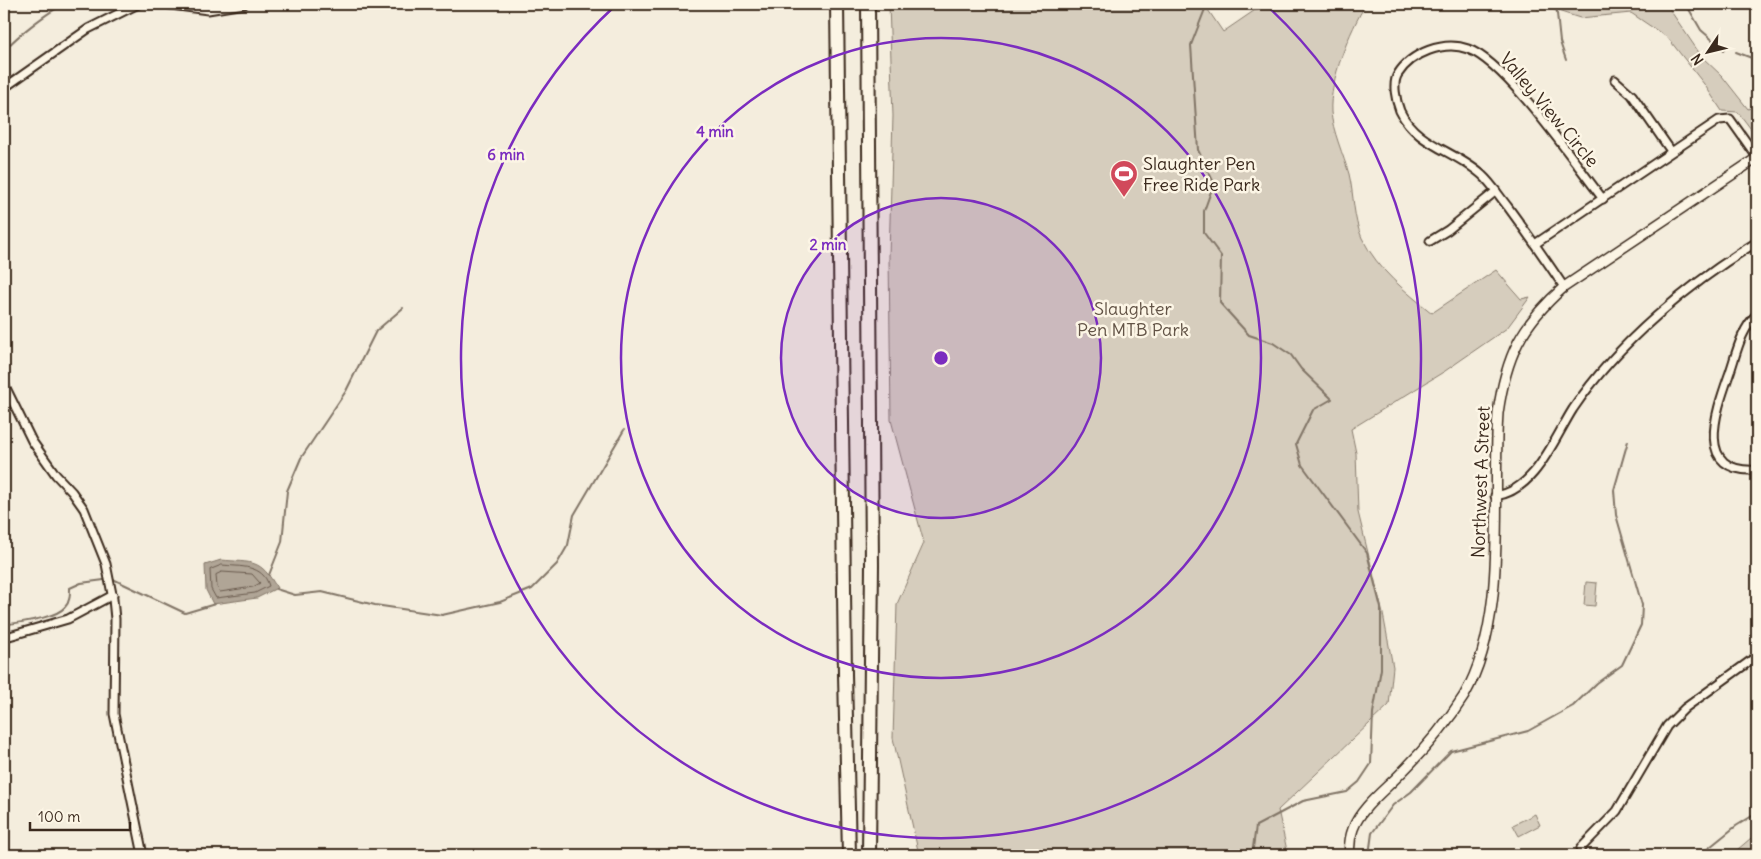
<svg xmlns="http://www.w3.org/2000/svg" width="1761" height="859" font-family="Delius,sans-serif">
<style>
.green{fill:#d6cdbd;stroke:#887c6e}
.water{fill:#b0a596;stroke:#817466}
.lines{fill:none;stroke-linecap:round;stroke-linejoin:round}
.shore{stroke:#6a5b4e;stroke-width:1}
.stream{stroke:#817466;stroke-width:2}
.street-casing{stroke:#3b2a1e;stroke-width:11}
.secondary-casing{stroke:#3b2a1e;stroke-width:12}
.highway-casing{stroke:#3b2a1e;stroke-width:16}
.street{stroke:#fcf5e5;stroke-width:7}
.secondary{stroke:#fcf5e5;stroke-width:9}
.highway{stroke:#fcf5e5;stroke-width:12}
.ring{fill:none;stroke:#7b2cbf;stroke-width:2.5}
.labels{text-anchor:middle;stroke-width:5;stroke-linejoin:round;paint-order:stroke}
.street-label{font-size:18px;fill:#3b2a1e;stroke:#fcf5e5}
.poi-label{font-size:18px;fill:#3b2a1e;stroke:#fcf5e5;text-anchor:start}
.park-label{font-size:18px;fill:#625346;stroke:#fcf5e5}
.centre{fill:#7b2cbf;stroke:#fcf5e5;stroke-width:2.5}
.ring-label{font-size:15px;text-anchor:middle;font-weight:bold;fill:#7b2cbf;stroke:#fcf5e5;stroke-width:5;stroke-linejoin:round;paint-order:stroke}
</style>
<rect width="100%" height="100%" fill="#f4eddd"/>
<filter id="ink" filterUnits="userSpaceOnUse"><feTurbulence type="fractalNoise" baseFrequency=".02" numOctaves="2"/><feDisplacementMap in="SourceGraphic" scale="10" xChannelSelector="R" yChannelSelector="G"/><feConvolveMatrix kernelMatrix="1 2 1 2 8 2 1 2 1" color-interpolation-filters="sRGB"/></filter>
<g filter="url(#ink)">
<g class="green">
<path d="M 889,4 L 1204,4 L 1223,32 L 1264,4 L 1366,4 C 1350,30 1329,81 1331,112 C 1332,129 1344,157 1349,174 C 1354,195 1353,218 1362,238 C 1378,270 1405,291 1432,313 L 1496,270 L 1521,299 L 1530,297 L 1507,328 L 1445,371 L 1351,429 L 1356,453 L 1358,512 L 1383,614 L 1393,667 L 1389,705 L 1278,810 L 1288,855 L 919,855 L 893,738 L 897,604 L 924,543 L 891,420 L 889,256 L 893,116 Z"/>
<polygon points="1535,4 1666,4 1702,57 1722,76 1748,109 1757,105 1757,137 1738,112 1722,111 1704,84 1668,38 1631,13 1580,18"/>
<polygon points="1586,582 1597,583 1595,606 1584,605"/>
<polygon points="1535,814 1540,825 1519,836 1513,825"/>
<polygon points="1757,833 1757,855 1731,855"/>
</g>
<path class="water" d="M 221,560 C 253,563 260,558 277,588 L 257,598 L 213,604 L 206,590 L 205,565 Z"/>
<g class="lines">
<g class="shore">
<path d="M 222,565 C 240,567 263,564 269,586 L 255,593 L 216,598 L 211,589 L 210,570 Z"/>
<polygon points="222,572 252,574 260,583 253,587 220,592 217,587 216,575"/>
</g>
<g class="stream">
<polyline points="1207,4 1191,45 1198,150 1214,183 1204,211 1204,233 1221,256 1220,303 1249,335 1273,343 1291,355 1301,369 1332,399 1313,410 1296,444 1302,465 1367,553 1381,608 1381,669 1373,713 1371,764 1359,782 1347,792 1303,801 1256,826 1252,855"/>
<polyline points="1556,4 1560,42 1566,60"/>
<polyline points="1686,4 1701,30 1724,50"/>
<path d="M 4,52 C 10,41 51,9 64,5 C 67,4 72,4 76,4"/>
<polyline points="1736,52 1757,60"/>
<polyline points="269,575 282,542 287,491 301,458 346,391 376,331 403,308"/>
<polyline points="115,580 185,613 215,604"/>
<polyline points="276,589 295,595 322,592 375,605 442,615 500,602 532,589 557,564 568,545 574,515 624,430"/>
<path d="M 4,625 C 19,622 55,619 65,607 C 70,602 70,595 70,588 L 81,583 L 104,580"/>
<polyline points="1369,855 1372,833 1393,805 1411,792 1451,751 1528,731 1573,706 1597,683 1622,665 1641,625 1642,605 1616,515 1614,490 1628,441"/>
<polyline points="1700,855 1736,826 1757,813"/>
</g>
<defs>
<g id="street">
<polyline points="164,4 208,10 244,4"/>
<polyline points="1615,80 1632,95 1671,151"/>
<polyline points="4,88 88,29 138,4"/>
<polyline points="1430,241 1448,230 1496,191"/>
<polyline points="1535,244 1719,120 1730,119 1757,157"/>
<path d="M 1564,287 C 1546,260 1527,233 1508,207 C 1499,196 1492,184 1482,175 C 1456,151 1416,145 1400,111 C 1396,101 1392,83 1398,74 C 1411,53 1444,40 1468,49 C 1507,63 1574,162 1603,199"/>
<path d="M 1757,314 C 1741,330 1737,351 1730,372 C 1717,409 1692,474 1757,470"/>
<polyline points="4,384 32,441 56,475 72,492 84,509 106,564 113,599 115,619 114,714 143,855"/>
<path d="M 1495,496 C 1535,491 1554,439 1573,409 C 1618,342 1689,284 1757,242"/>
<polyline points="4,641 6,637 68,619 113,595"/>
<polyline points="1581,848 1617,811 1667,726 1685,708 1757,656"/>
</g>
<path id="secondary" d="M 1350,855 C 1349,847 1350,837 1353,829 C 1361,807 1386,789 1402,772 C 1424,750 1447,723 1464,696 C 1509,618 1492,501 1498,413 C 1506,356 1521,325 1564,287 L 1757,158"/>
<g id="highway">
<polyline points="837,4 845,674 849,855"/>
<polyline points="868,4 872,565 869,855"/>
</g>
</defs>
<use href="#street" class="street-casing"/>
<use href="#secondary" class="secondary-casing"/>
<use href="#highway" class="highway-casing"/>
<use href="#street" class="street"/>
<use href="#secondary" class="secondary"/>
<use href="#highway" class="highway"/>
</g>
</g>
<circle cx="941" cy="358" r="160" fill="#7b2cbf" fill-opacity=".12"/>
<g class="ring">
<circle cx="941" cy="358" r="160"/>
<circle cx="941" cy="358" r="320"/>
<path d="M1265 4A480 480 0 1 1 617 4"/>
</g>
<defs>
<symbol id="stadium-pin" viewBox="-11 -11 22 30"><path d="M0 17L-7.5 6A9.5 9.5 0 1 1 7.5 6Z" fill="#d1495b" stroke="#fcf5e5"/><path d="M0-5a6.5 5 0 1 0 0 10a6.5 5 0 1 0 0-10ZM-3.5-1.8h7v3.6h-7Z" fill="#fff"/></symbol>
</defs>
<g fill-rule="evenodd">
<use href="#stadium-pin" x="1108" y="158" width="32" height="43"/>
</g>
<g class="labels">
<g class="street-label">
<text transform="translate(1549 110) rotate(50)" y="6">Valley View Circle</text>
<text transform="translate(1481 482) rotate(-88)" y="6">Northwest A Street</text>
</g>
<g class="poi-label">
<text x="1143" y="170">Slaughter Pen<tspan x="1143" dy="21">Free Ride Park</tspan></text>
</g>
<g class="park-label">
<text x="1133" y="315">Slaughter<tspan x="1133" dy="21">Pen MTB Park</tspan></text>
</g>
</g>
<circle cx="941" cy="358" r="8" class="centre"/>
<g class="ring-label">
<text x="715" y="137">4 min</text>
<text x="506" y="160">6 min</text>
<text x="828" y="250">2 min</text>
</g>
<rect width="1761" height="859" fill="none" stroke="#fcf5e5" stroke-width="20"/>
<rect x="10" y="10" width="1741" height="839" fill="none" stroke="#3b2a1e" stroke-width="2" filter="url(#ink)"/>
<g transform="translate(1708 52) rotate(235)" stroke="#fcf5e5" stroke-width="4" paint-order="stroke">
<path d="M0-4L9 19L0 12L-9 19Z" fill="#3b2a1e"/>
<text y="-8" font-size="14" font-weight="bold" text-anchor="middle" fill="#3b2a1e">N</text>
</g>
<path d="M30 822v8h100v-8" fill="none" stroke="#3b2a1e" stroke-width="2.5"/>
<text x="38" y="822" font-size="15" fill="#3b2a1e" stroke="#fcf5e5" stroke-width="4" paint-order="stroke">100 m</text>
</svg>
